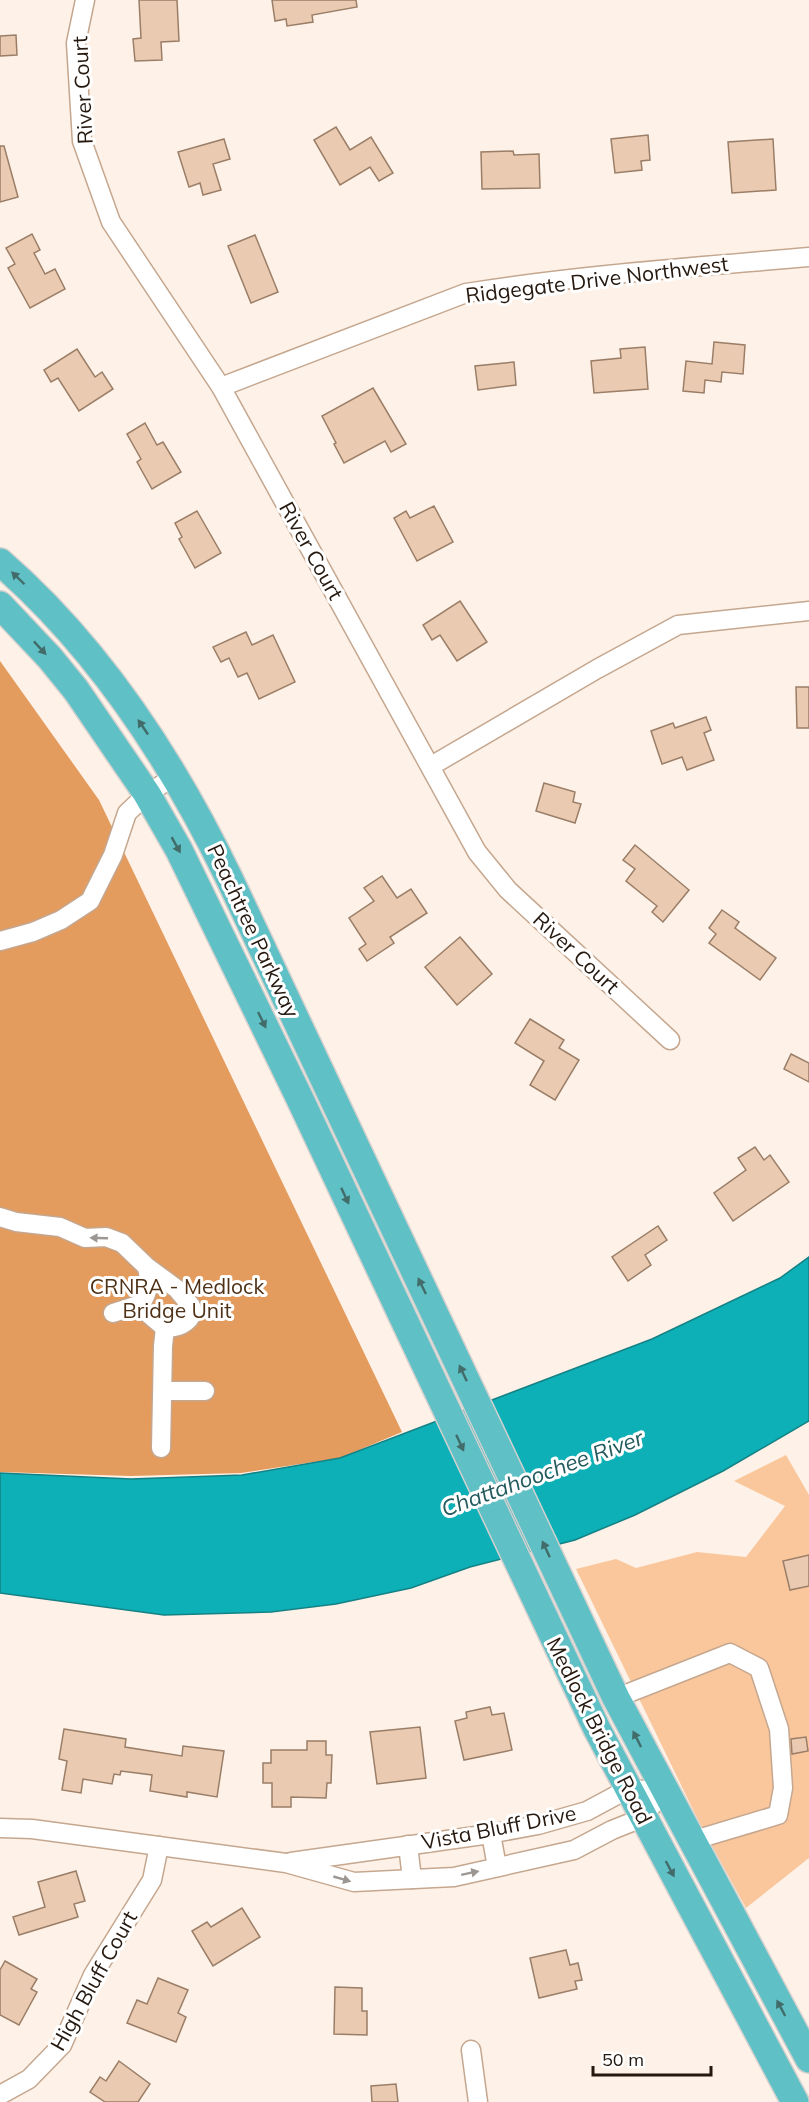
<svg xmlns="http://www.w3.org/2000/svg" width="809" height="2102" font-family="Mulish,sans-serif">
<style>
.green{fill:#fac79d}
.forest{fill:#e39b5e}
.water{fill:#0db0b7;stroke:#148285;stroke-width:1.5}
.building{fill:#eacbb2;stroke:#9b7e67;stroke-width:1.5}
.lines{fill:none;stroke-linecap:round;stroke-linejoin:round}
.minor-casing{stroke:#c5a78f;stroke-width:21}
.highway-casing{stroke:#d3d1cf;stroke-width:30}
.minor{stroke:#fff;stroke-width:18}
.highway{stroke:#5fc0c5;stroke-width:27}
.oneway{fill:#426c6a}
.oneway2{fill:#9c9793}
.labels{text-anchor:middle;stroke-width:6;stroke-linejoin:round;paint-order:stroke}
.street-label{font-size:21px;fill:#24180f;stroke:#fff}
.park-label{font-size:21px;fill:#4e3116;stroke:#fff}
.water-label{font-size:22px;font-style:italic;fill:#225a5d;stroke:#fff}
</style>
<rect width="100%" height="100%" fill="#fef1e7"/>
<polygon class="green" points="786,1455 809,1495 809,1858 746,1908 701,1826 576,1569 616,1559 636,1568 697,1552 746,1557 785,1506 734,1481"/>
<polygon class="forest" points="0,661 99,800 402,1432 340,1458 241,1473 131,1476 0,1472"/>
<polygon class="water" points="809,1257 809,1421 723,1471 635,1515 575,1540 470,1567 411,1588 336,1604 271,1612 164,1615 0,1593 0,1473 131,1479 242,1475 340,1458 652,1339 780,1278"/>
<g class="building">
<polygon points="139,0 177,0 179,41 161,42 162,60 135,61 133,39 141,38"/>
<polygon points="272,0 356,0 357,7 312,15 313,22 287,26 286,19 275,21"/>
<polygon points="16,35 17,55 0,56 0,36"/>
<polygon points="336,127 350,150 371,137 393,173 379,181 370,167 340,185 314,140"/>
<polygon points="648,135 650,160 641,161 642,170 615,173 611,139"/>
<polygon points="224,139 230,159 213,164 221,190 203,195 200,183 189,187 178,152"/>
<polygon points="773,139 776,190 732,193 728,142"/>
<polygon points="0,146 4,146 18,197 0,202"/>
<polygon points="513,151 514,155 539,154 540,188 482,189 481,152"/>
<polygon points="32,234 40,250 34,253 45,274 55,269 65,289 30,308 8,268 15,264 6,248"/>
<polygon points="255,235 278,292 251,303 228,246"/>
<polygon points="714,342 745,345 743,374 722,372 721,382 705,380 704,393 683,391 686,361 712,364"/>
<polygon points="645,347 648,389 594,393 591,361 621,358 620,349"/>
<polygon points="77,349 95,377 102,372 113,389 79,411 58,378 51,382 44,370"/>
<polygon points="514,362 516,385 478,390 475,366"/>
<polygon points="373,388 406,444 391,452 385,441 344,463 334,444 336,443 322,416"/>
<polygon points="145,423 157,445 163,442 181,472 152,489 137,462 141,459 127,434"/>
<polygon points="434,506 453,542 417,561 394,518 406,511 410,518"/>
<polygon points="197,511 221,553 195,568 179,539 182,537 175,523"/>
<polygon points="460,601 487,642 457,661 440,635 432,640 423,625"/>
<polygon points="246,632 252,645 273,635 295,682 259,699 247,673 238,677 229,658 221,662 213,647"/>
<polygon points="796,687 809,687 809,728 797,728"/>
<polygon points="706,717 711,730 704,733 714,760 687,770 682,757 662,764 651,731 673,723 675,728"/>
<polygon points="544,783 575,792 573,802 581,804 575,823 536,811"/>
<polygon points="635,845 689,890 663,922 652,912 657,906 626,881 635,869 623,860"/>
<polygon points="382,876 397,898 411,889 427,913 390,937 394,943 367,961 359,949 366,944 349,918 374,901 364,888"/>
<polygon points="722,910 739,922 735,928 776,958 760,980 709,943 716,934 709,928"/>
<polygon points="460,937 492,974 457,1005 425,967"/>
<polygon points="530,1019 564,1040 559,1048 579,1060 555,1100 530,1085 544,1061 515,1043"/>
<polygon points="791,1054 809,1063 809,1082 784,1069"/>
<polygon points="755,1147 764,1160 770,1155 789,1182 733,1221 714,1193 746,1170 738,1158"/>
<polygon points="658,1226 667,1240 645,1255 651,1265 628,1281 612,1257"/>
<polygon points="809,1555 809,1586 790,1590 783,1561"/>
<polygon points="490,1707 492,1715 504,1713 512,1750 464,1760 455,1721 467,1718 466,1712"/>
<polygon points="420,1727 426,1778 377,1784 370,1732"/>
<polygon points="64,1729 126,1739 125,1747 182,1756 183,1746 224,1751 217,1797 187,1792 187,1797 150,1791 152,1775 121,1771 120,1775 114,1774 112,1784 83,1779 81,1793 62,1790 67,1761 59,1759"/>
<polygon points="806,1737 808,1751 792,1754 791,1739"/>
<polygon points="307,1741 326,1741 326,1755 332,1755 331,1783 327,1783 326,1798 291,1797 291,1807 272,1807 272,1783 263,1783 263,1763 271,1763 271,1750 307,1750"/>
<polygon points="76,1871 85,1901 74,1904 78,1917 19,1935 13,1917 45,1907 38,1882"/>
<polygon points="242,1908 260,1937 213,1966 192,1931 207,1922 211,1927"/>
<polygon points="566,1950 570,1965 578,1963 582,1980 575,1981 577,1989 539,1998 530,1958"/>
<polygon points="5,1961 37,1979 31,1989 37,1992 19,2025 0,2015 0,1970"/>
<polygon points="158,1978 188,1990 178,2013 186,2017 176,2042 127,2023 137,2000 147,2004"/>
<polygon points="335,1987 362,1988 362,2011 367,2011 367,2035 334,2034"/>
<polygon points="119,2061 150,2084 138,2102 105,2102 90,2092 100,2077 106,2081"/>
<polygon points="396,2084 398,2102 372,2102 371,2086"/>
</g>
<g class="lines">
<defs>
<g id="minor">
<polyline points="85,0 76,43 82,141 111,222 221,387 477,852 508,890 670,1040"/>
<path d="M 221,387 L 466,293 C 579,275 695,267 809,257"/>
<polyline points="431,766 597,669 678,625 809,611"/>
<polyline points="0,941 33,932 61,920 90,901 113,855 127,813 147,794 175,776"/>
<path d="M 0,1217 L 16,1222 L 60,1227 L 85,1238 L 106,1237 L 122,1243 L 147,1267 L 177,1289 L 191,1306 L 193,1312 C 189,1324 177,1328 165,1328 L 144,1310 L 141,1304"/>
<path d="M 113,1313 L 141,1304 C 149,1291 150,1281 147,1267"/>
<polyline points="163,1391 205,1391"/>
<polyline points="161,1448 163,1346 165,1328"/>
<polyline points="616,1698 730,1653 759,1668 779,1729 783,1788 778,1815 691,1841"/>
<polyline points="0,1828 32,1829 286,1863 354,1882 454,1877 574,1850 612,1830 642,1818 664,1791"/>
<polyline points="491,1834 497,1867"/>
<polyline points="408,1845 412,1879"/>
<polyline points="291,1862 483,1835 538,1825 587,1811 628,1789 664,1791"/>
<polyline points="471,2050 478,2102"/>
<polyline points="0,2095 29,2079 62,2045 93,1975 152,1880 159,1846"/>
</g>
<g id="highway">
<path d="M 0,562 C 99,648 172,760 229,878 L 616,1698 L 809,2059"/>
<polyline points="0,605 50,658 76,690 147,794 179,850 299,1097 597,1729 795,2102"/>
</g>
</defs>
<use href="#minor" class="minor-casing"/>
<use href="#highway" class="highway-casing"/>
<use href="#minor" class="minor"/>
<use href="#highway" class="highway"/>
</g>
<defs><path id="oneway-solid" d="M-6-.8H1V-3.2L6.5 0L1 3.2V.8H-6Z" transform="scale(1.5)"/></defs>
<g class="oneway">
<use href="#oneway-solid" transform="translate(18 578) rotate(-136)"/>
<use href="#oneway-solid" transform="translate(40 648) rotate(47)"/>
<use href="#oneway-solid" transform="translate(143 727) rotate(-124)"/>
<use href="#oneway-solid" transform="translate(176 845) rotate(61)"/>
<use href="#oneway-solid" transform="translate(262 1020) rotate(64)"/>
<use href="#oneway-solid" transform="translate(345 1196) rotate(65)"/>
<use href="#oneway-solid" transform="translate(422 1286) rotate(-116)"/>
<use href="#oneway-solid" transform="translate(463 1373) rotate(-115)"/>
<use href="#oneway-solid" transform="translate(460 1443) rotate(65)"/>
<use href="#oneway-solid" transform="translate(546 1549) rotate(-115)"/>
<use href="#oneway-solid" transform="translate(637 1739) rotate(-117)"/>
<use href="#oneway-solid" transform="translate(670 1869) rotate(62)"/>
<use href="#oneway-solid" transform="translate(781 2008) rotate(-118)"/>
</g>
<g class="oneway2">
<use href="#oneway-solid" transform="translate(99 1238) rotate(-178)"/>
<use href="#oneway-solid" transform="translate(470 1873) rotate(-12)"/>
<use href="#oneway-solid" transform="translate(342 1879) rotate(16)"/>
</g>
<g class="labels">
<g class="street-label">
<text transform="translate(83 90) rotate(-93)" y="7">River Court</text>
<text transform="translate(597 280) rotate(-7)" y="7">Ridgegate Drive Northwest</text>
<text transform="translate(311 551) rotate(61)" y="7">River Court</text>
<text transform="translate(253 931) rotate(65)" y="7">Peachtree Parkway</text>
<text transform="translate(576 953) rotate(43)" y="7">River Court</text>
<text transform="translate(599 1731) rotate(63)" y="7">Medlock Bridge Road</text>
<text transform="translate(499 1828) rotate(-11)" y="7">Vista Bluff Drive</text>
<text transform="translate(94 1981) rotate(-61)" y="7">High Bluff Court</text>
</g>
<g class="park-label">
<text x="177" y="1294">CRNRA - Medlock<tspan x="177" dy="24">Bridge Unit</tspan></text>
</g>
<g class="water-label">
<text transform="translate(542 1473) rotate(-20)" y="8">Chattahoochee River</text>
</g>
</g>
<path d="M593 2066v9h118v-9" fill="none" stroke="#24180f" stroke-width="3"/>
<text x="602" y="2066" font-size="18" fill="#24180f" stroke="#ffffff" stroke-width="4.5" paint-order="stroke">50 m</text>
</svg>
